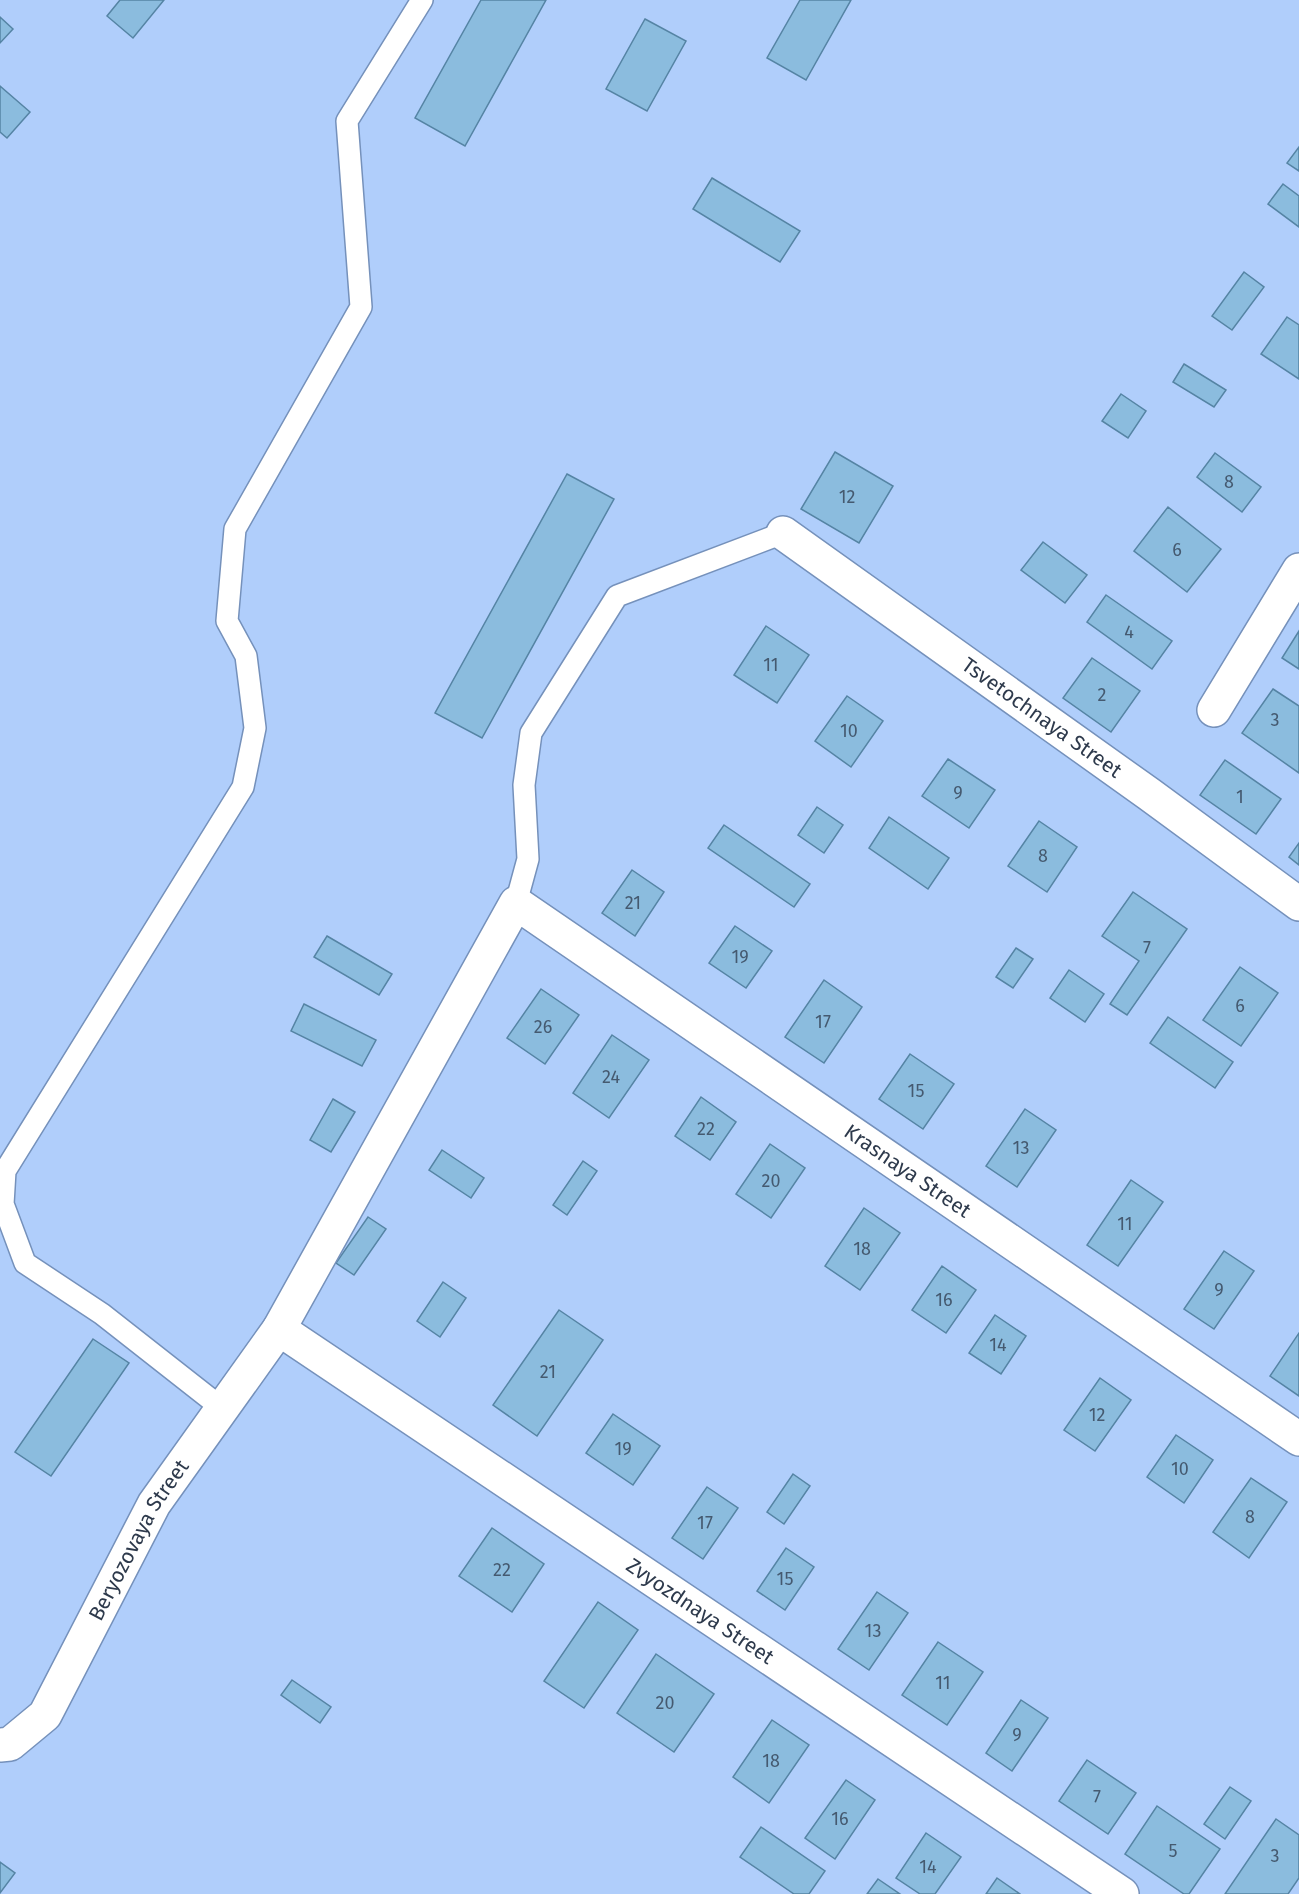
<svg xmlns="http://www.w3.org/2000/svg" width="1299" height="1894" font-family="'Fira Sans',sans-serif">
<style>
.building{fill:#8bbcde;stroke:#5584a4;stroke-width:1.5}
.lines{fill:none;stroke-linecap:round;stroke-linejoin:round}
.lane-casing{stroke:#7591bb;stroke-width:24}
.street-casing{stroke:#7591bb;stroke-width:36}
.lane{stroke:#fff;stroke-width:21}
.street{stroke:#fff;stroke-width:33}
.labels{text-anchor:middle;stroke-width:6;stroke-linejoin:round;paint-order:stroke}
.number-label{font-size:18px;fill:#455a70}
.street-label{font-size:21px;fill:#2e3a4c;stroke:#e4eefb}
</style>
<rect width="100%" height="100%" fill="#b0cefb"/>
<g class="building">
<polygon points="120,0 164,0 133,38 107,16"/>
<polygon points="481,0 546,0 465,146 415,118"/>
<polygon points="800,0 851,0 806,80 767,58"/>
<polygon points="0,17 13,29 0,43"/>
<polygon points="645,19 686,41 647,111 606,89"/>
<polygon points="0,86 30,112 7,138 0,132"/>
<polygon points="1299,147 1299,171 1287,163"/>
<polygon points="712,178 800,231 780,262 693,209"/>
<polygon points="1283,184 1299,196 1299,227 1268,204"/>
<polygon points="1244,272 1264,287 1232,330 1212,316"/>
<polygon points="1287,317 1299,325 1299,379 1261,354"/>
<polygon points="1184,364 1226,390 1214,407 1173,382"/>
<polygon points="1121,394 1146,411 1128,438 1102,421"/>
<polygon points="835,452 893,486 859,543 801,509"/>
<polygon points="1215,453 1261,487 1242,512 1197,477"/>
<polygon points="567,474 614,499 482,738 435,713"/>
<polygon points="1168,507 1221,549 1187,592 1134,551"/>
<polygon points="1043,542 1087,575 1065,603 1021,570"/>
<polygon points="1106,595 1172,641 1152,669 1087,622"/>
<polygon points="766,626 809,655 777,703 734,675"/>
<polygon points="1299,631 1299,669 1282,658"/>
<polygon points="1092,658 1140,691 1111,732 1063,698"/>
<polygon points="1273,689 1299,706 1299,773 1242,733"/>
<polygon points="847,696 883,721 851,767 815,741"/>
<polygon points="948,759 995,790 969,828 922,796"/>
<polygon points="1225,760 1281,799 1256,834 1200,795"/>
<polygon points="817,807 843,825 824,853 798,835"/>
<polygon points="889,817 949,858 928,889 869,848"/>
<polygon points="1039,821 1077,847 1047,892 1008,866"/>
<polygon points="724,825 810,884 794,907 708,848"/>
<polygon points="1299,843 1299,865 1289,857"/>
<polygon points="632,870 664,892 635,936 602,913"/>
<polygon points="1133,892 1187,929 1127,1015 1110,1004 1139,961 1102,936"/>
<polygon points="735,926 772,951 746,988 709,963"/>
<polygon points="327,936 392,974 379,995 314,957"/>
<polygon points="1016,948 1033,959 1013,988 996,977"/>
<polygon points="1240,967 1278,993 1241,1046 1203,1020"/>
<polygon points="1069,970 1104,994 1085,1022 1050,998"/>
<polygon points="824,980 862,1007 824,1063 785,1037"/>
<polygon points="541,989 579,1015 545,1064 507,1038"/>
<polygon points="304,1004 376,1040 362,1066 291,1031"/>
<polygon points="1168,1017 1233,1062 1215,1088 1150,1043"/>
<polygon points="612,1035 649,1060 609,1118 573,1093"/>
<polygon points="910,1054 954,1084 923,1129 879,1099"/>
<polygon points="701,1097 736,1122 710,1160 675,1136"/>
<polygon points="333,1099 355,1112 331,1152 310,1140"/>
<polygon points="1025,1109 1056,1130 1017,1187 986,1166"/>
<polygon points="770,1144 805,1168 771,1218 736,1194"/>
<polygon points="442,1150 484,1178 471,1198 429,1170"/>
<polygon points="583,1161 597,1171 567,1215 553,1205"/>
<polygon points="1131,1180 1163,1202 1118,1266 1087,1245"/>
<polygon points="864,1208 900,1233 860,1290 825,1266"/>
<polygon points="368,1217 386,1229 354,1275 336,1263"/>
<polygon points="1224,1251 1254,1271 1214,1329 1184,1309"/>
<polygon points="942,1266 976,1290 946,1333 912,1310"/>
<polygon points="443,1282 466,1298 440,1337 417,1321"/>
<polygon points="559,1310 603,1340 537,1436 493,1405"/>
<polygon points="995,1315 1026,1336 1001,1374 969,1353"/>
<polygon points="1299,1333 1299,1396 1270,1376"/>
<polygon points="93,1339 129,1363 51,1476 15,1452"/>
<polygon points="1100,1378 1131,1400 1095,1451 1064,1430"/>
<polygon points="613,1414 660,1446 633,1485 586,1453"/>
<polygon points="1176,1435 1213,1460 1184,1503 1147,1477"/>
<polygon points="793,1474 810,1486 784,1524 767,1512"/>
<polygon points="1251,1478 1287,1502 1249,1558 1213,1532"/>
<polygon points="707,1487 738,1508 703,1559 672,1538"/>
<polygon points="492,1528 544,1564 512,1612 459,1576"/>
<polygon points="786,1548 814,1567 785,1610 757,1591"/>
<polygon points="877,1592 908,1613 869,1670 838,1649"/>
<polygon points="598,1602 638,1630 584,1708 544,1681"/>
<polygon points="938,1642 983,1672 947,1725 902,1695"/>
<polygon points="656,1654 714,1694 674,1752 617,1713"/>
<polygon points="292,1680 331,1707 320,1723 281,1695"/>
<polygon points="1021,1700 1048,1718 1012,1771 986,1753"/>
<polygon points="772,1720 809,1745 769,1803 733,1777"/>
<polygon points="1087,1760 1136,1793 1108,1834 1059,1801"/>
<polygon points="846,1780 875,1800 835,1859 805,1838"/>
<polygon points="1230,1787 1251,1801 1225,1839 1204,1824"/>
<polygon points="1157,1806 1220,1849 1189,1894 1184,1894 1125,1854"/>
<polygon points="1276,1819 1299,1835 1299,1878 1288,1894 1225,1894"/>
<polygon points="761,1827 825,1871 809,1894 794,1894 740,1857"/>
<polygon points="926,1833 961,1857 935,1894 920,1894 896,1878"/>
<polygon points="0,1862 15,1873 0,1893"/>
<polygon points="997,1878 1020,1894 986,1894"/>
<polygon points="878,1879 900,1894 867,1894"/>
</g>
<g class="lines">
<defs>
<g id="lane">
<polyline points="516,903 528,859 524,785 531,733 617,596 783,533"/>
<polyline points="223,1409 102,1314 25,1263 3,1204 5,1171 243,787 255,728 246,656 227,621 235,529 361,307 347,121 422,0"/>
</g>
<g id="street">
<path id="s1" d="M 783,533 L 1149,794 L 1299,904"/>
<polyline points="1214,710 1299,570"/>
<path id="s2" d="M 279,1329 L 1122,1894"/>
<path id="s3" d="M 0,1745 L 10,1744 L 45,1715 L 154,1504 L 279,1329 L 516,903 L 1299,1439"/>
</g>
</defs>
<use href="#lane" class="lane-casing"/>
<use href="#street" class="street-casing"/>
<use href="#lane" class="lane"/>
<use href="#street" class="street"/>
</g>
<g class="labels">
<g class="number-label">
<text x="1229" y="488">8</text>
<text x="847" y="503">12</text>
<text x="1177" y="556">6</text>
<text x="1129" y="638">4</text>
<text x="771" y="671">11</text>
<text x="1102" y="701">2</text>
<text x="1275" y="726">3</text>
<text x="849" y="737">10</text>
<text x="958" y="799">9</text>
<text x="1240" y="803">1</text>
<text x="1043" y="862">8</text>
<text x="633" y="909">21</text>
<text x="1147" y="954">7</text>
<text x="740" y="963">19</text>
<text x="1240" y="1012">6</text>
<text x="823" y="1028">17</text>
<text x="543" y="1033">26</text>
<text x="611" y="1083">24</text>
<text x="916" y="1097">15</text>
<text x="706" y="1135">22</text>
<text x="1021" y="1154">13</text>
<text x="771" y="1187">20</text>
<text x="1125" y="1230">11</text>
<text x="862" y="1255">18</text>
<text x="1219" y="1296">9</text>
<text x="944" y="1306">16</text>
<text x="998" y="1351">14</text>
<text x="548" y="1378">21</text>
<text x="1097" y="1421">12</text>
<text x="623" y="1455">19</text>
<text x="1180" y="1475">10</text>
<text x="1250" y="1523">8</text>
<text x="705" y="1529">17</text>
<text x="502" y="1576">22</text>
<text x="785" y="1585">15</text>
<text x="873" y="1637">13</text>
<text x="943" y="1689">11</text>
<text x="665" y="1709">20</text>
<text x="1017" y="1741">9</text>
<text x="771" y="1767">18</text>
<text x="1097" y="1803">7</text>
<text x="840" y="1825">16</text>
<text x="1173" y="1857">5</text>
<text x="1275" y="1862">3</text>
<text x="928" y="1873">14</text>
</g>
<g class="street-label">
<text dy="7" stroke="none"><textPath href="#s1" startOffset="318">Tsvetochnaya Street</textPath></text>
<text dy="7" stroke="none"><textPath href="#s3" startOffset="1470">Krasnaya Street</textPath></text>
<text dy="7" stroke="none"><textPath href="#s3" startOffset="254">Beryozovaya Street</textPath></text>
<text dy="7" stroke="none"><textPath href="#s2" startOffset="507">Zvyozdnaya Street</textPath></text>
</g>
</g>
</svg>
